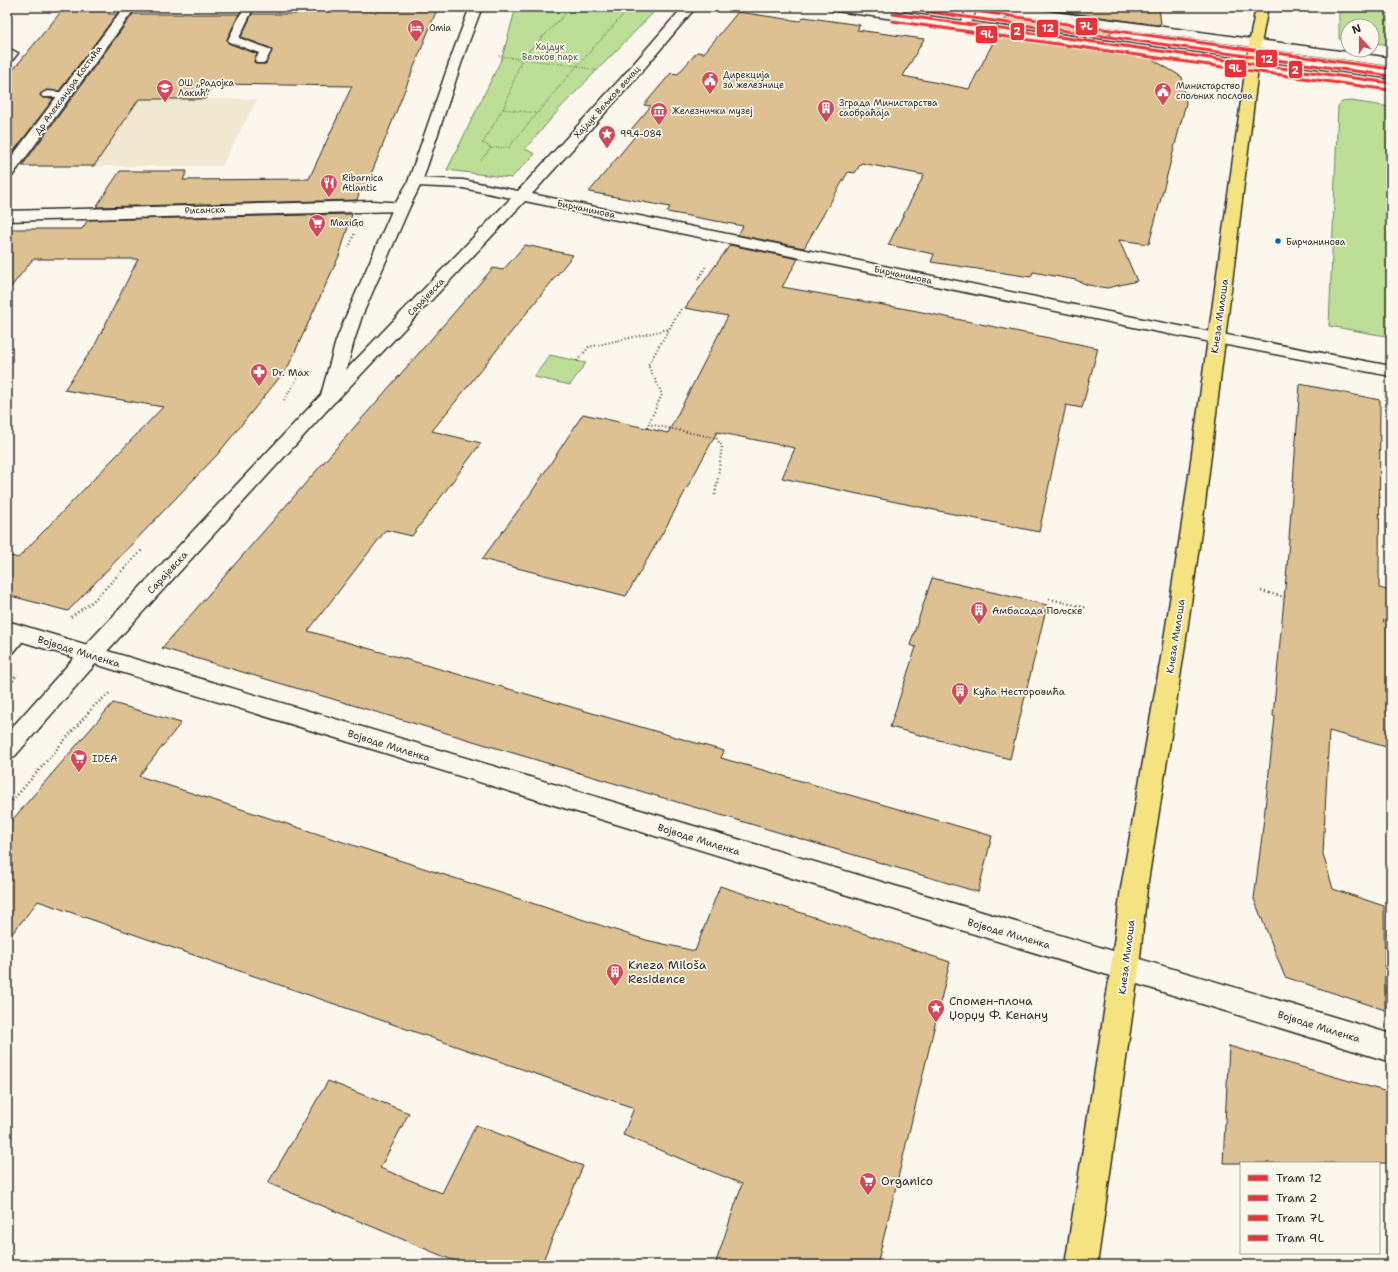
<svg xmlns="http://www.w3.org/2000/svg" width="1398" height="1272" font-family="'Shantell Sans',sans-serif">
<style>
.built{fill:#f2e7d1}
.green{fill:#bcde97;stroke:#748461}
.building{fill:#ddc192;stroke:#2b2b2b}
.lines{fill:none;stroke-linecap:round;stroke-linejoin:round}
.lane-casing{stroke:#2b2b2b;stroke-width:3}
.street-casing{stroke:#2b2b2b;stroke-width:3}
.secondary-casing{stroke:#2b2b2b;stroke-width:3}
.primary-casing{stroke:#2b2b2b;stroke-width:3}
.path-far2{stroke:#2b2b2b;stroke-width:1.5;stroke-dasharray:0.5 2;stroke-linecap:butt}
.path-far1{stroke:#2b2b2b;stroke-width:2;stroke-dasharray:1 2.5;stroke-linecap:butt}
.path{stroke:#2b2b2b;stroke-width:2.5;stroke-dasharray:1 3;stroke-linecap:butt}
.lane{fill:#fbf7ec;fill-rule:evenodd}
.street{fill:#fbf7ec;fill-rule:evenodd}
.secondary{fill:#fbf7ec;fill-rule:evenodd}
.primary{fill:#f5e382;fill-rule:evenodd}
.tram-1-casing{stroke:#fbf7ec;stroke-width:5}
.tram-2-casing{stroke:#fbf7ec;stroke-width:5}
.tram-3-casing{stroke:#fbf7ec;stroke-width:5}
.tram-4-casing{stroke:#fbf7ec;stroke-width:5}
.tram-1{stroke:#ed3237;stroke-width:3}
.tram-2{stroke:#ed3237;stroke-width:3}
.tram-3{stroke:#ed3237;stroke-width:3}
.tram-4{stroke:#ed3237;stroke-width:3}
.bus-dot{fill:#0065bd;stroke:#fbf7ec;stroke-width:1.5}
.labels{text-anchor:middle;stroke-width:3.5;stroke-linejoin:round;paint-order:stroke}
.far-poi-label{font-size:9px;fill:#2b2b2b;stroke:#fbf7ec;text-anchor:start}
.far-park-label{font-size:9px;fill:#4f5846;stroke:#fbf7ec}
.far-street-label{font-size:9px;fill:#2b2b2b;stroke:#fbf7ec}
.bus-label{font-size:9px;fill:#2b2b2b;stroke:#fbf7ec;text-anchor:start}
.street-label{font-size:10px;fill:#2b2b2b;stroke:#fbf7ec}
.poi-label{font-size:10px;fill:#2b2b2b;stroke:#fbf7ec;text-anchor:start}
.near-poi-label{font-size:12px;fill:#2b2b2b;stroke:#fbf7ec;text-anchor:start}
.line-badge{stroke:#fbf7ec;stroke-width:1.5}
.badge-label{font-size:11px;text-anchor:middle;font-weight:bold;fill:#fff}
</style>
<rect width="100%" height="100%" fill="#fbf7ec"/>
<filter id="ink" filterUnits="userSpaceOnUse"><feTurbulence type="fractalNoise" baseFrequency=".025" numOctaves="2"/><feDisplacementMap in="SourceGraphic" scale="8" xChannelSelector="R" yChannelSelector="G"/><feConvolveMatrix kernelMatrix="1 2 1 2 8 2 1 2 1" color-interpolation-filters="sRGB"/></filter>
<g filter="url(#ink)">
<polygon class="built" points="122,38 205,99 257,99 222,166 50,166"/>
<g class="green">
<polygon points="516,7 659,7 562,106 525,149 535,154 511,178 447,170 502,58"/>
<polygon points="1339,7 1391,7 1391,45 1372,43 1372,26 1348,26 1348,40 1339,39"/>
<polygon points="1351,101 1391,107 1391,337 1329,326 1338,106 1342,102"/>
<polygon points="550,355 586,363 570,385 534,377"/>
</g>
<g class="building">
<polygon points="65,7 113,7 108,14 117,14 59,91 47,90 40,94 43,98 54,98 7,160 7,77"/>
<polygon points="300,7 438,7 366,187 361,187 357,200 96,207 120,171 187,171 183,180 309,179 352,86 214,84 205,99 139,99 94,166 22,166 133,14 239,14 227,39 228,43 257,54 254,62 257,64 265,64 272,50 270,48 241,37 252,14 296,14"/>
<polygon points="1028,7 1159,7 1161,24 1157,25"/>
<polygon points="738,12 800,21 804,17 860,25 857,30 924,39 903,76 969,89 997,35 1147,56 1182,77 1186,103 1149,244 1119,240 1137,281 1107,288 1088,285 1076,280 1033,272 1031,277 931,262 934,254 888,245 924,175 861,163 855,173 848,172 804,248 738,235 743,226 667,212 670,207 589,192 636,135 628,133 651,106 644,105 671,73 678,74 697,52 704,53"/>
<polygon points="1007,15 1123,31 1109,33 1123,42 1002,25"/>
<polygon points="352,214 339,256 288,367 217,455 68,611 7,595 7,555 18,558 163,407 64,390 95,345 138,259 33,259 7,292 7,229 82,229 88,220"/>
<polygon points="525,245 573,255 432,431 481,443 412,536 386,530 308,631 724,751 721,758 992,836 978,892 162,648 493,268 503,270"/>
<polygon points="730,245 798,259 782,287 912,310 1098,348 1082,408 1066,405 1039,532 782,478 795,448 717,432 666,527 626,596 482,559 529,496 583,414 668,433 728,316 685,308"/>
<polygon points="1300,384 1380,400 1379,588 1391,591 1390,748 1329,731 1323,854 1333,889 1384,906 1385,1010 1285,977 1254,899 1262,836 1275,717 1273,716 1287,567"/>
<polygon points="932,578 1047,605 1010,759 890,727 916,647 910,645"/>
<polygon points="113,703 181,723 139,776 646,940 695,951 720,886 950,962 877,1265 715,1265 742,1184 623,1135 634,1108 38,901 7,940 7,826"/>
<polygon points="1229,1046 1391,1093 1391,1163 1223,1163"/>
<polygon points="328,1081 409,1113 380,1168 442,1193 476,1125 583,1166 541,1265 464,1265 268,1183"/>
</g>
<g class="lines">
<defs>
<g id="lane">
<polygon points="244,7 254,7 239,38 269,49 271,51 265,63 257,63 255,61 259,53 229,42 228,40"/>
<polygon points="968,7 978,7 968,27 960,27 959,25"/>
<polygon points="12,50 18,53 11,62 7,63 7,52"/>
<polygon points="47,91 69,93 71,95 69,97 43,97 41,95 43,93"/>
<polygon points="20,626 27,628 29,633 14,652 7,654 7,635 13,628"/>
</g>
<g id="street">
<polygon points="124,7 136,7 12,176 7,177 7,163"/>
<polygon points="683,7 696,7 632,83 532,194 1148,320 1391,366 1391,376 1148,330 525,201 336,401 330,403 324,401 321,397 324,393 511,198 463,188 415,186 410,185 408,182 410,179 415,178 463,180 518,191 622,77"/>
<polygon points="372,201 407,203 410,206 407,209 402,211 7,221 7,211"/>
<polygon points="7,621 1391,1034 1391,1062 7,637"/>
</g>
<g id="secondary">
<polygon points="470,7 482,7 465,52 422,182 410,206 362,316 354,341 339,397 98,661 15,756 7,759 7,733 82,649 321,395 336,341 346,316 394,206 408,182 453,52"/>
<polygon points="830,7 862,7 1391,80 1391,88 836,11 832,10"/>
<polygon points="984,7 1017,7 1391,58 1391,66 990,11 986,10"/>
</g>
<polygon id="primary" points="1256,7 1268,7 1261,44 1205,504 1184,652 1147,888 1139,967 1097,1265 1065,1265 1111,967 1121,888 1162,652 1185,504 1249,44"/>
</defs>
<use href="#lane" class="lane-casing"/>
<use href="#street" class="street-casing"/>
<use href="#secondary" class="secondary-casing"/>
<use href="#primary" class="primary-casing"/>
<g class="path-far2">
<polyline points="280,7 299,8"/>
<polyline points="572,7 522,58 505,105 483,143 491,148 509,147 570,74 630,7"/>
<polyline points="436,11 445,11"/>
<polyline points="499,56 577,66 598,71"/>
<polyline points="503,109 537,113"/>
<polyline points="481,160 491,148"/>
</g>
<g class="path-far1">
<polyline points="349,248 354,234"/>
<polyline points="698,280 706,266"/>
<polyline points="577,361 589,347 669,329"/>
<polyline points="284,400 304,367"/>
<polyline points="648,424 716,438 722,446 717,484"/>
<polyline points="647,428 662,394 648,365 682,307"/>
</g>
<g class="path">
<polyline points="715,495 717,483"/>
<polyline points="1261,591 1285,597"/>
<polyline points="1049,599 1088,608"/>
<polyline points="71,617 93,601 143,549"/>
<polyline points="1383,621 1391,623"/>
<polyline points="13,681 17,674"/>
<polyline points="7,807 94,706 111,692"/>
</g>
<use href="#lane" class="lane"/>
<use href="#street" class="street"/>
<use href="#secondary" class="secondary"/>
<use href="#primary" class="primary"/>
<defs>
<polyline id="tram-1" points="894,7 1391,76"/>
<polyline id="tram-2" points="893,14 1390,83"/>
<polyline id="tram-3" points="945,7 1391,69"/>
<polyline id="tram-4" points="892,21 1389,90"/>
</defs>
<use href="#tram-1" class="tram-1-casing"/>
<use href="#tram-2" class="tram-2-casing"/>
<use href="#tram-3" class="tram-3-casing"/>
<use href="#tram-4" class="tram-4-casing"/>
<use href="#tram-1" class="tram-1"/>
<use href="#tram-2" class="tram-2"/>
<use href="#tram-3" class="tram-3"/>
<use href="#tram-4" class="tram-4"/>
</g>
</g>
<defs>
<symbol id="hotel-pin" viewBox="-11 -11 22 30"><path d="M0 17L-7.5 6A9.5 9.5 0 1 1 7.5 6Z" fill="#d1495b" stroke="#fbf7ec"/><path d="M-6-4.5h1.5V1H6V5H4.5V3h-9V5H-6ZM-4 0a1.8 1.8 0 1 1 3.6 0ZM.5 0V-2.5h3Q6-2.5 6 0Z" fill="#fff"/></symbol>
<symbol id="civic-pin" viewBox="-11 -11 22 30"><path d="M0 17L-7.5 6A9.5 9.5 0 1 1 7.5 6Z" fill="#d1495b" stroke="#fbf7ec"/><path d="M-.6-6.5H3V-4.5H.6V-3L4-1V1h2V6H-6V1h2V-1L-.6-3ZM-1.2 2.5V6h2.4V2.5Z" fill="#fff"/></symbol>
<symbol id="school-pin" viewBox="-11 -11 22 30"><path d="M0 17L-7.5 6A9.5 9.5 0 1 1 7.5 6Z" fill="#d1495b" stroke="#fbf7ec"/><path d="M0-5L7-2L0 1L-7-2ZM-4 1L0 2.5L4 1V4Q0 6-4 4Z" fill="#fff"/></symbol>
<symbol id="building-pin" viewBox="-11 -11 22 30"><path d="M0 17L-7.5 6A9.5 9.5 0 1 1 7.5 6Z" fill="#d1495b" stroke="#fbf7ec"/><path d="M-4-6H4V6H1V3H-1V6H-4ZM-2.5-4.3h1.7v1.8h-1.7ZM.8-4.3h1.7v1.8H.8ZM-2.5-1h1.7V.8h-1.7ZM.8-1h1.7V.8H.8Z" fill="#fff"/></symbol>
<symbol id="museum-pin" viewBox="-11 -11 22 30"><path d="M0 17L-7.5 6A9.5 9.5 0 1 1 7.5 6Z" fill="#d1495b" stroke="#fbf7ec"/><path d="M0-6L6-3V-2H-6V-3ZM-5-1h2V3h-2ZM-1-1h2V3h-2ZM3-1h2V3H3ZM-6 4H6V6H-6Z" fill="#fff"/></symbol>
<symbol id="sight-pin" viewBox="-11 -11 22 30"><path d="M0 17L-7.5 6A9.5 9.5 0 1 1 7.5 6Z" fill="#d1495b" stroke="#fbf7ec"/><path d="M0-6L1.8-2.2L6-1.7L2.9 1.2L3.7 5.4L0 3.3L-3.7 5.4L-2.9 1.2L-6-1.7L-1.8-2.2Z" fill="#fff"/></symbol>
<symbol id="restaurant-pin" viewBox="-11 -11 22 30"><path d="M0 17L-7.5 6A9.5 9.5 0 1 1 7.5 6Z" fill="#d1495b" stroke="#fbf7ec"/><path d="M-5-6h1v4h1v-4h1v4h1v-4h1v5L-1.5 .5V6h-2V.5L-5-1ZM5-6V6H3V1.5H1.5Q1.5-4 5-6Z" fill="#fff"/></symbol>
<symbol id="supermarket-pin" viewBox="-11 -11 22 30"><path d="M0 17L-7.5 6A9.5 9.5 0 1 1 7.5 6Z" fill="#d1495b" stroke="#fbf7ec"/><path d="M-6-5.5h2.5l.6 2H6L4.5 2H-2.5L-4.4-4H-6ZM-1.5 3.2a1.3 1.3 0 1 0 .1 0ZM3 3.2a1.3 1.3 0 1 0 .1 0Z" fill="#fff"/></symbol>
<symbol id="pharmacy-pin" viewBox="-11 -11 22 30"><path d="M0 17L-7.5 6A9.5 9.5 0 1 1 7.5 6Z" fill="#d1495b" stroke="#fbf7ec"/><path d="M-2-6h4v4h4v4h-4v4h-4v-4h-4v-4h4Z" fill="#fff"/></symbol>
</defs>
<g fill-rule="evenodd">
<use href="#hotel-pin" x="406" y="18" width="20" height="27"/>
<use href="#civic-pin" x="700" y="70" width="20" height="27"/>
<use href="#school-pin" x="155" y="78" width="20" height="27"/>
<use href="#civic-pin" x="1153" y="81" width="20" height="27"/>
<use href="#building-pin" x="816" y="98" width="20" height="27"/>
<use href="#museum-pin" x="649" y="101" width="20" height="27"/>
<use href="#sight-pin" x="597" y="124" width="20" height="27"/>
<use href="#restaurant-pin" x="319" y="173" width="20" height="27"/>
<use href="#supermarket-pin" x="307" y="213" width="20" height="27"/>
<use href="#pharmacy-pin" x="249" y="362" width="20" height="27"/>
<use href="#building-pin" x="969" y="600" width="20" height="27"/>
<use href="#building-pin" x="950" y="681" width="20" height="27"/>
<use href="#supermarket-pin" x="69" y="748" width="20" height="27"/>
<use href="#building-pin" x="605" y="962" width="20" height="27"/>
<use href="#sight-pin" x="926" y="998" width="20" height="27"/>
<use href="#supermarket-pin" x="858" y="1171" width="20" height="27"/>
</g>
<circle class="bus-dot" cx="1278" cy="241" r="3.5"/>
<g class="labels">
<g class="far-poi-label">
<text x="429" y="31">Omia</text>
<text x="723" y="78">Дирекција<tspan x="723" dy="10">за железнице</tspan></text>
<text x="178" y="86">ОШ „Радојка<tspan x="178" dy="10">Лакић”</tspan></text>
<text x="1176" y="89">Министарство<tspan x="1176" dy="10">спољних послова</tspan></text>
<text x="839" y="106">Зграда Министарства<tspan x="839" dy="10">саобраћаја</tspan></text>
<text x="672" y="114">Железнички музеј</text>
<text x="620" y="137">99.4-084</text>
<text x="342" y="181">Ribarnica<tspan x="342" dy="10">Atlantic</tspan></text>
<text x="330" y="226">MaxiGo</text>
</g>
<g class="far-park-label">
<text x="550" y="50">Хајдук<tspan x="550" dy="10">Вељков парк</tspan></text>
</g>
<g class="far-street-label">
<text transform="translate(68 90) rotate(-54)" y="3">Др Александра Костића</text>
<text transform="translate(607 102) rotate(-48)" y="3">Хајдук Вељков венац</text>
<text transform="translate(586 209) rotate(12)" y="3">Бирчанинова</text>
<text transform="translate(205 210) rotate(-2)" y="3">Рисанска</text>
<text transform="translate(903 275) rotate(12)" y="3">Бирчанинова</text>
<text transform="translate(426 297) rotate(-46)" y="3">Сарајевска</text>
</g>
<g class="bus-label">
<text x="1286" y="245">Бирчанинова</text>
</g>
<g class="street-label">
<text transform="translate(1219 316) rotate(-82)" y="4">Кнеза Милоша</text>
<text transform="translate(167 572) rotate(-47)" y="4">Сарајевска</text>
<text transform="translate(1175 636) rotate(-81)" y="4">Кнеза Милоша</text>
<text transform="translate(79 651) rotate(17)" y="4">Војводе Миленка</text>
<text transform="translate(389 745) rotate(17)" y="4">Војводе Миленка</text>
<text transform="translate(699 839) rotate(17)" y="4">Војводе Миленка</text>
<text transform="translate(1009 933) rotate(16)" y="4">Војводе Миленка</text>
<text transform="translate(1126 957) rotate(-83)" y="4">Кнеза Милоша</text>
<text transform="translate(1319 1026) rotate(17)" y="4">Војводе Миленка</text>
</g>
<g class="poi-label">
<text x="272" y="376">Dr. Max</text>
<text x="992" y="614">Амбасада Пољске</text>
<text x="973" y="695">Кућа Несторовића</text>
<text x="92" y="762">IDEA</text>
</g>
<g class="near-poi-label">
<text x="628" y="969">Kneza Miloša<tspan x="628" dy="14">Residence</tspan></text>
<text x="949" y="1005">Спомен-плоча<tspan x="949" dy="14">Џорџу Ф. Кенану</tspan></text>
<text x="881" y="1185">Organico</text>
</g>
</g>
<g class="line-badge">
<rect x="1075" y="17" width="23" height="19" rx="4" fill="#ed3237"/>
<rect x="1036" y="19" width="23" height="19" rx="4" fill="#ed3237"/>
<rect x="1010" y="22" width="15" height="19" rx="4" fill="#ed3237"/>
<rect x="975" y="25" width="23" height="19" rx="4" fill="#ed3237"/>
<rect x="1255" y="49" width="23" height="19" rx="4" fill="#ed3237"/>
<rect x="1224" y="59" width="23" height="19" rx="4" fill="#ed3237"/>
<rect x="1288" y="60" width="15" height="19" rx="4" fill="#ed3237"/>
</g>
<g class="badge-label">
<text x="1086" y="30">7L</text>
<text x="1048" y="32">12</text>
<text x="1017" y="35">2</text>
<text x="987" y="38">9L</text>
<text x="1267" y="63">12</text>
<text x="1235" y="72">9L</text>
<text x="1295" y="74">2</text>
</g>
<rect width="1398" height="1272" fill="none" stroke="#fbf7ec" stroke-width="24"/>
<rect x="12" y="12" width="1374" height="1248" fill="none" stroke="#2b2b2b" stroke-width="1.5" filter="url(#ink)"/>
<rect x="1240" y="1162" width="140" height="92" fill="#fbf7ec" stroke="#a8a59f"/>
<rect x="1248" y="1175" width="20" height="6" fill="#ed3237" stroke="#a8a59f"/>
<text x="1276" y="1182" font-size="12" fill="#2b2b2b">Tram 12</text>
<rect x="1248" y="1195" width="20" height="6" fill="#ed3237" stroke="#a8a59f"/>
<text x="1276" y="1202" font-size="12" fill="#2b2b2b">Tram 2</text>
<rect x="1248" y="1215" width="20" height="6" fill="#ed3237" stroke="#a8a59f"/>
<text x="1276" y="1222" font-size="12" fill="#2b2b2b">Tram 7L</text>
<rect x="1248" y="1235" width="20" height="6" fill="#ed3237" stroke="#a8a59f"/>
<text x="1276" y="1242" font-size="12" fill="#2b2b2b">Tram 9L</text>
<g transform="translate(1360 38) rotate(339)"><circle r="19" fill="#fbf7ec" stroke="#a8a59f"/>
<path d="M0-3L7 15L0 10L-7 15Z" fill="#d1495b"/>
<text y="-6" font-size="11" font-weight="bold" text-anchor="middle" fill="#2b2b2b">N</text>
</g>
</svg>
